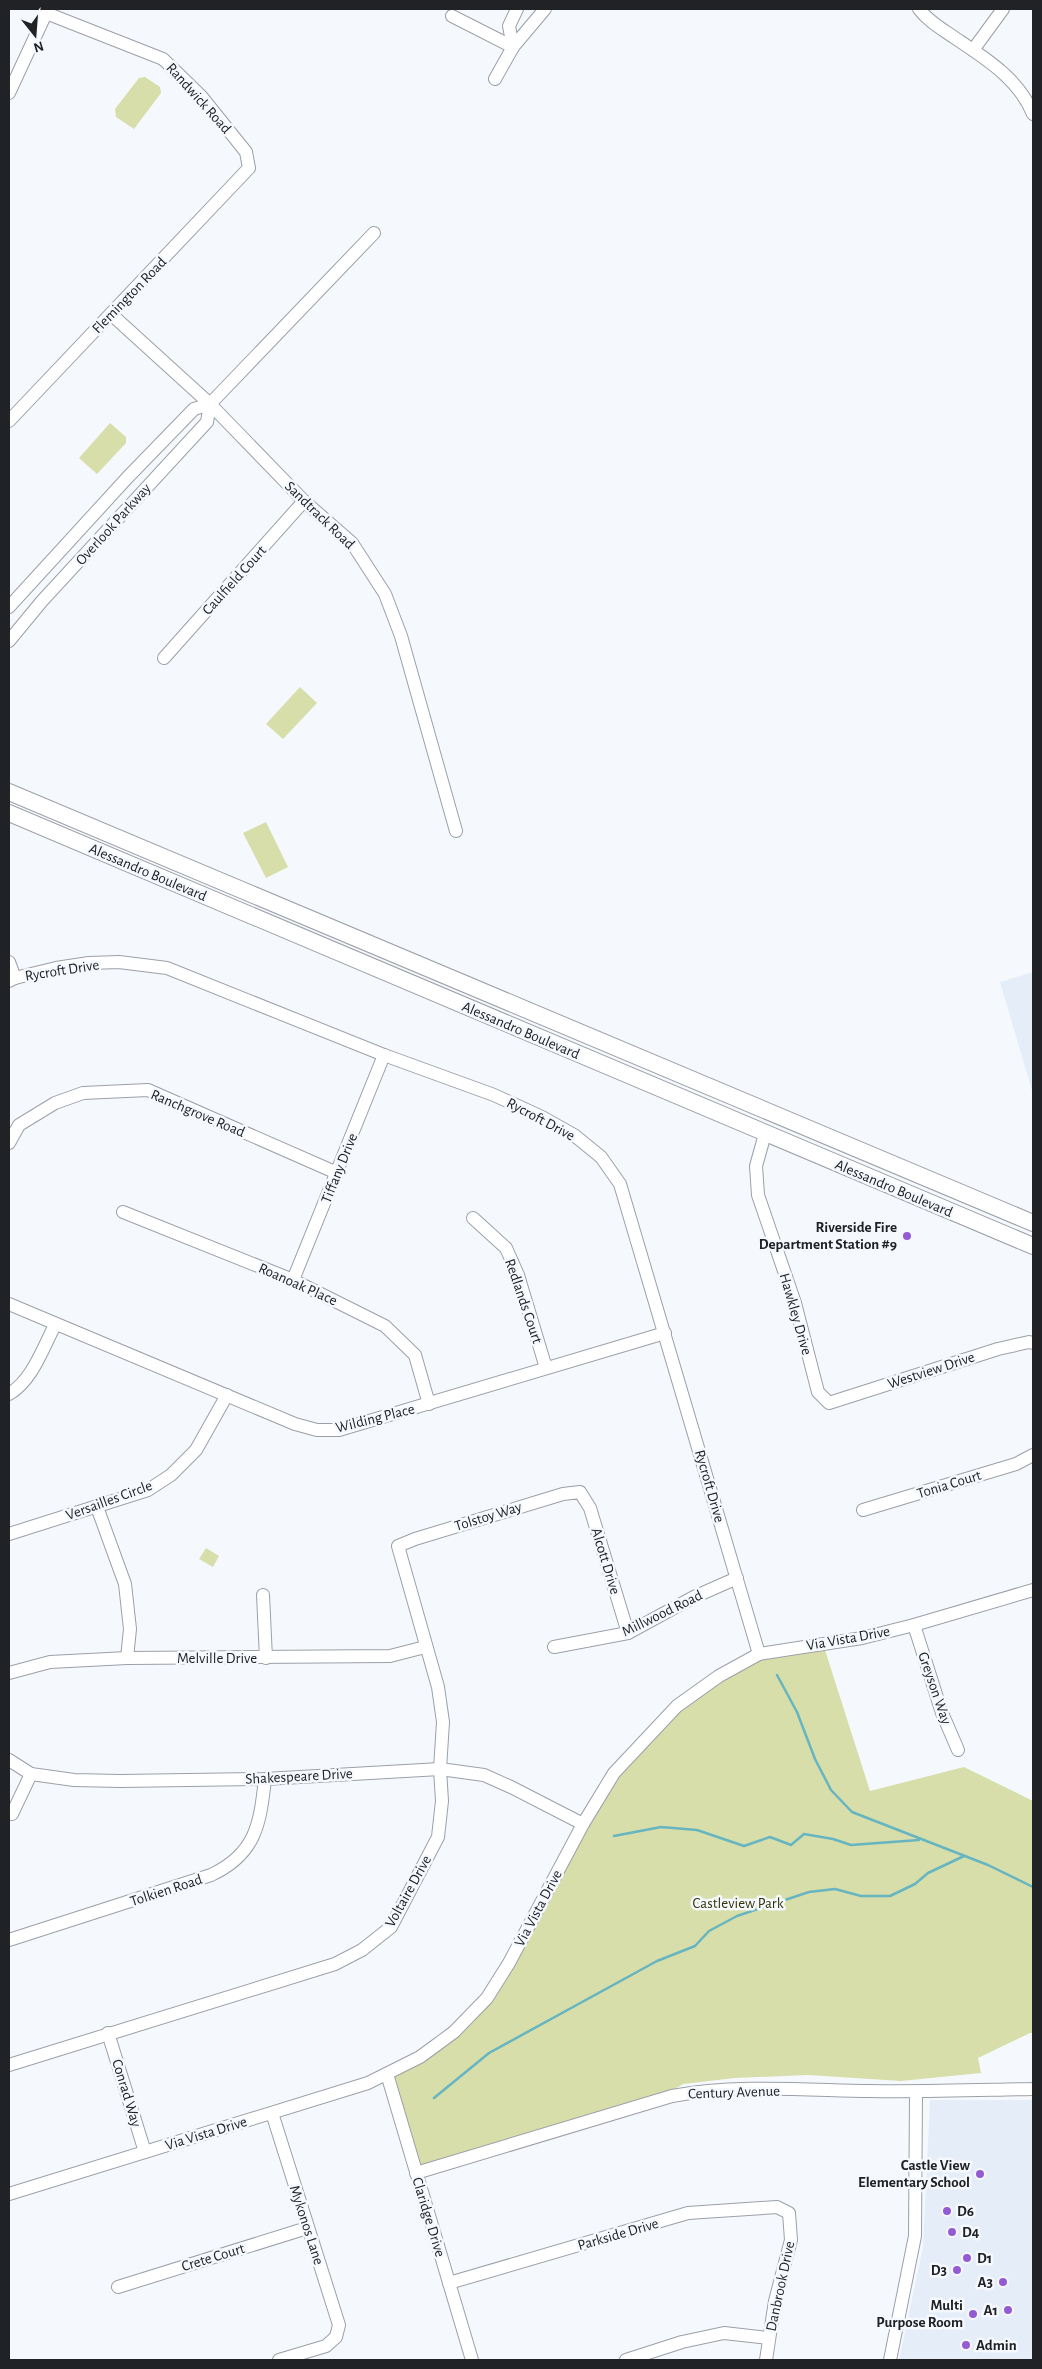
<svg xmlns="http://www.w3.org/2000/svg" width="1042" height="2369" font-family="'Alegreya Sans',sans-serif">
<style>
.built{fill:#e5edf9}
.green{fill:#d7deaa}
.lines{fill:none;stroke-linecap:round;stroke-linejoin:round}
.stream{stroke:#66b5c0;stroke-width:2.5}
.minor-casing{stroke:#9ba0a8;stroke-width:14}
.major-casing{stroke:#9ba0a8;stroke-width:18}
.minor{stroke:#fff;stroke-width:12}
.major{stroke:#fff;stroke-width:16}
.poi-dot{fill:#955bd2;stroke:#f5f9fe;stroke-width:2}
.labels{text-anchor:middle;stroke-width:5;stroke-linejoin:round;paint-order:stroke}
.street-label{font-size:15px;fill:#202225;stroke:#f5f9fe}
.poi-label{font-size:15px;font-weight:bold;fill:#202225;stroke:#f5f9fe;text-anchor:end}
.park-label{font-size:15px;fill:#323505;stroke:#f5f9fe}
</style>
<rect width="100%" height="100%" fill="#f5f9fe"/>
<g class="built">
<polygon points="1033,972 1033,1094 1000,982"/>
<polygon points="930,2100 1033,2100 1033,2360 899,2360 923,2247"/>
</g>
<g class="green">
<polygon points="145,77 160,87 161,93 134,129 116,117 115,109 139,78"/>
<polygon points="110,423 126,437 126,443 97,474 79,458"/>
<polygon points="300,687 317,703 283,739 266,724"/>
<polygon points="266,822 288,867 266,878 243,833"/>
<polygon points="206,1548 219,1556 213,1567 199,1559"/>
<polygon points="825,1650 870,1791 964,1767 1033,1801 1033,2033 1030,2033 978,2058 981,2073 901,2081 808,2075 735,2078 683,2084 646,2106 413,2176 387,2075 475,2012 603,1790 676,1706 759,1660"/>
</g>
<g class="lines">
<g class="stream">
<polyline points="777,1675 797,1712 815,1759 831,1790 852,1812 988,1865 1033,1887"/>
<polyline points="614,1836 661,1827 697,1830 744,1846 770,1837 791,1845 804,1834 833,1839 851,1845 919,1840"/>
<polyline points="434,2098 489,2053 657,1961 695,1946 709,1931 737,1916 809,1892 835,1889 861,1896 890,1896 915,1884 928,1873 964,1856"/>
</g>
<defs>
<g id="minor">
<path d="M 919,9 C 928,21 942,29 955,38 C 985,58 1019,79 1033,114"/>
<polyline points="452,16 513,47"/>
<polyline points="513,47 509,26 517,9"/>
<polyline points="973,50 1003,9"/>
<polyline points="495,79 513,47 545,9"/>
<polyline points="9,93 48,9"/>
<polyline points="111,314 210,404 304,501 352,543 385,594 401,636 456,831"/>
<polyline points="9,421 249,168 246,152 201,96 163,59 46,13"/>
<polyline points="9,607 127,478 194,409 210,404 374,233"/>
<polyline points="9,641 42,601 207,422 210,404"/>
<polyline points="164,658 304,501"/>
<polyline points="9,962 15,978"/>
<polyline points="9,981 15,978 56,968 89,963 119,962 167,968 384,1055 494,1095 542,1117 574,1135 601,1157 620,1184 759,1654"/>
<polyline points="765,1134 756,1166 758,1195 795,1303 818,1392 829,1403 998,1349 1029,1342 1033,1343"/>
<polyline points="9,1143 19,1125 55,1103 83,1093 148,1090 337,1173"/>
<polyline points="123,1212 293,1280 385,1326 415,1355 429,1404"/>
<polyline points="473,1218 506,1248 518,1275 546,1368"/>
<polyline points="293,1280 384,1055"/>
<polyline points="9,1304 295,1424 317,1430 339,1430 665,1333"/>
<path d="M 9,1394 C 32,1381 43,1348 55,1325"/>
<polyline points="97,1507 125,1584 130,1629 127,1658"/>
<polyline points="863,1510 1016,1464 1033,1455"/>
<polyline points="9,1534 148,1490 171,1475 196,1450 227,1395"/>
<polyline points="263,1595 266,1658"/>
<polyline points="914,1625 942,1713 958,1750"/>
<polyline points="554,1647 628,1633 694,1597 737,1578"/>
<polyline points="9,1673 50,1662 127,1658 390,1656 425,1647"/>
<polyline points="9,1760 31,1774 74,1780 120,1781 265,1779 440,1769 484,1775 511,1787 583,1824"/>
<polyline points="12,1814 31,1774"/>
<path d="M 9,1940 L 211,1875 C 256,1854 260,1824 265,1779"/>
<polyline points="108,2033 145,2152"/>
<polyline points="9,2065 335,1964 362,1950 391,1927 438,1837 442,1801 440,1769 443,1722 438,1687 398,1546 415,1539 563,1494 580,1492 590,1508 628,1633"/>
<polyline points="387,2074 472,2360"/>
<polyline points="272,2113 339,2325 336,2337 326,2346 279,2360"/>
<path d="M 416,2173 L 672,2096 C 736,2084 805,2090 870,2091 C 924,2092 979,2090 1033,2089"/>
<polyline points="9,2194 368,2083 420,2057 454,2032 487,1998 509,1963 583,1824 614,1773 677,1706 719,1676 759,1654 862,1638 914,1625 1033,1590"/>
<polyline points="449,2283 688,2213 777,2207 789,2213 791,2240 775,2301 766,2360"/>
<polyline points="118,2287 307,2228"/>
<polyline points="626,2360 682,2342 724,2333 768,2338"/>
<polyline points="890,2360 915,2236 916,2092"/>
</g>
<g id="major">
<polyline points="9,792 1033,1223"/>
<polyline points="9,813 1033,1246"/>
</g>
</defs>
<use href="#minor" class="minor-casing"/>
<use href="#major" class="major-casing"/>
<use href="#minor" class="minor"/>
<use href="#major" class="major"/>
</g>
<g class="poi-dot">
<circle cx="907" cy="1236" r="5"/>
<circle cx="980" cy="2174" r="5"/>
<circle cx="947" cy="2211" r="5"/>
<circle cx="952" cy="2232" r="5"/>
<circle cx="967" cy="2258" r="5"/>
<circle cx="957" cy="2270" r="5"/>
<circle cx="1003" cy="2282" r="5"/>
<circle cx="1008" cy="2310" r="5"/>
<circle cx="973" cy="2314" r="5"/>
<circle cx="966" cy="2345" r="5"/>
</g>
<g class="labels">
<g class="street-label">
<text transform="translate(199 98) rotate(48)" y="5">Randwick Road</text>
<text transform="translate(129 295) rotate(-46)" y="5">Flemington Road</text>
<text transform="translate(320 515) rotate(44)" y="5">Sandtrack Road</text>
<text transform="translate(113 524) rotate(-48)" y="5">Overlook Parkway</text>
<text transform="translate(234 580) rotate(-48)" y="5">Caulfield Court</text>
<text transform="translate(148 872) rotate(23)" y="5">Alessandro Boulevard</text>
<text transform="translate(62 970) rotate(-9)" y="5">Rycroft Drive</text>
<text transform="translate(521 1030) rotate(23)" y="5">Alessandro Boulevard</text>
<text transform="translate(198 1113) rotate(23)" y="5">Ranchgrove Road</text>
<text transform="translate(541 1119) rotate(28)" y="5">Rycroft Drive</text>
<text transform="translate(339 1168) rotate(-68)" y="5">Tiffany Drive</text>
<text transform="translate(894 1188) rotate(23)" y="5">Alessandro Boulevard</text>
<text transform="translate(298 1284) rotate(24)" y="5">Roanoak Place</text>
<text transform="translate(524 1301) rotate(71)" y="5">Redlands Court</text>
<text transform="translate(796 1314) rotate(74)" y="5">Hawkley Drive</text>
<text transform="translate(931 1370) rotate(-18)" y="5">Westview Drive</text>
<text transform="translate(375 1418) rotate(-14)" y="5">Wilding Place</text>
<text transform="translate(949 1484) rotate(-17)" y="5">Tonia Court</text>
<text transform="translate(710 1486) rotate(74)" y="5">Rycroft Drive</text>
<text transform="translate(109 1500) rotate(-20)" y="5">Versailles Circle</text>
<text transform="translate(488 1516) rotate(-17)" y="5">Tolstoy Way</text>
<text transform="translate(606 1561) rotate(73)" y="5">Alcott Drive</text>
<text transform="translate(662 1613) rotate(-26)" y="5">Millwood Road</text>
<text transform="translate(848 1638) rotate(-10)" y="5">Via Vista Drive</text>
<text x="217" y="1663">Melville Drive</text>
<text transform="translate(935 1688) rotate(71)" y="5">Greyson Way</text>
<text transform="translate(299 1776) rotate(-3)" y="5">Shakespeare Drive</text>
<text transform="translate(166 1890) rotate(-18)" y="5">Tolkien Road</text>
<text transform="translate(408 1891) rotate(-61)" y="5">Voltaire Drive</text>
<text transform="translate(538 1908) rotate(-62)" y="5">Via Vista Drive</text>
<text transform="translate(734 2092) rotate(-2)" y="5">Century Avenue</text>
<text transform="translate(127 2093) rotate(73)" y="5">Conrad Way</text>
<text transform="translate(206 2133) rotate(-17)" y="5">Via Vista Drive</text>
<text transform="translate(429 2217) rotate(73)" y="5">Claridge Drive</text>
<text transform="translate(307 2225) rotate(72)" y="5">Mykonos Lane</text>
<text transform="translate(618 2234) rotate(-16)" y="5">Parkside Drive</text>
<text transform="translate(213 2257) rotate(-17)" y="5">Crete Court</text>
<text transform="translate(780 2286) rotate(-78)" y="5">Danbrook Drive</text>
</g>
<g class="poi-label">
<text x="897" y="1232">Riverside Fire<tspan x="897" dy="17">Department Station #9</tspan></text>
<text x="970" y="2170">Castle View<tspan x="970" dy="17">Elementary School</tspan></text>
<text x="957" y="2216" text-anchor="start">D6</text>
<text x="962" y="2237" text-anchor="start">D4</text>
<text x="977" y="2263" text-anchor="start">D1</text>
<text x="947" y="2275">D3</text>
<text x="993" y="2287">A3</text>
<text x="963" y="2310">Multi<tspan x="963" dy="17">Purpose Room</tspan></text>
<text x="998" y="2315">A1</text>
<text x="976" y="2350" text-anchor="start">Admin</text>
</g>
<g class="park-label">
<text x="738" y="1908">Castleview Park</text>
</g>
</g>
<rect width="1042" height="2369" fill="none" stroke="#202225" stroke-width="20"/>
<g transform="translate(35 35) rotate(163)" stroke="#f5f9fe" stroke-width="4" paint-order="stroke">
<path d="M0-4L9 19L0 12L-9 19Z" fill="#202225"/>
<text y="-8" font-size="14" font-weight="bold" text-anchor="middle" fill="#202225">N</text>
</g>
</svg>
